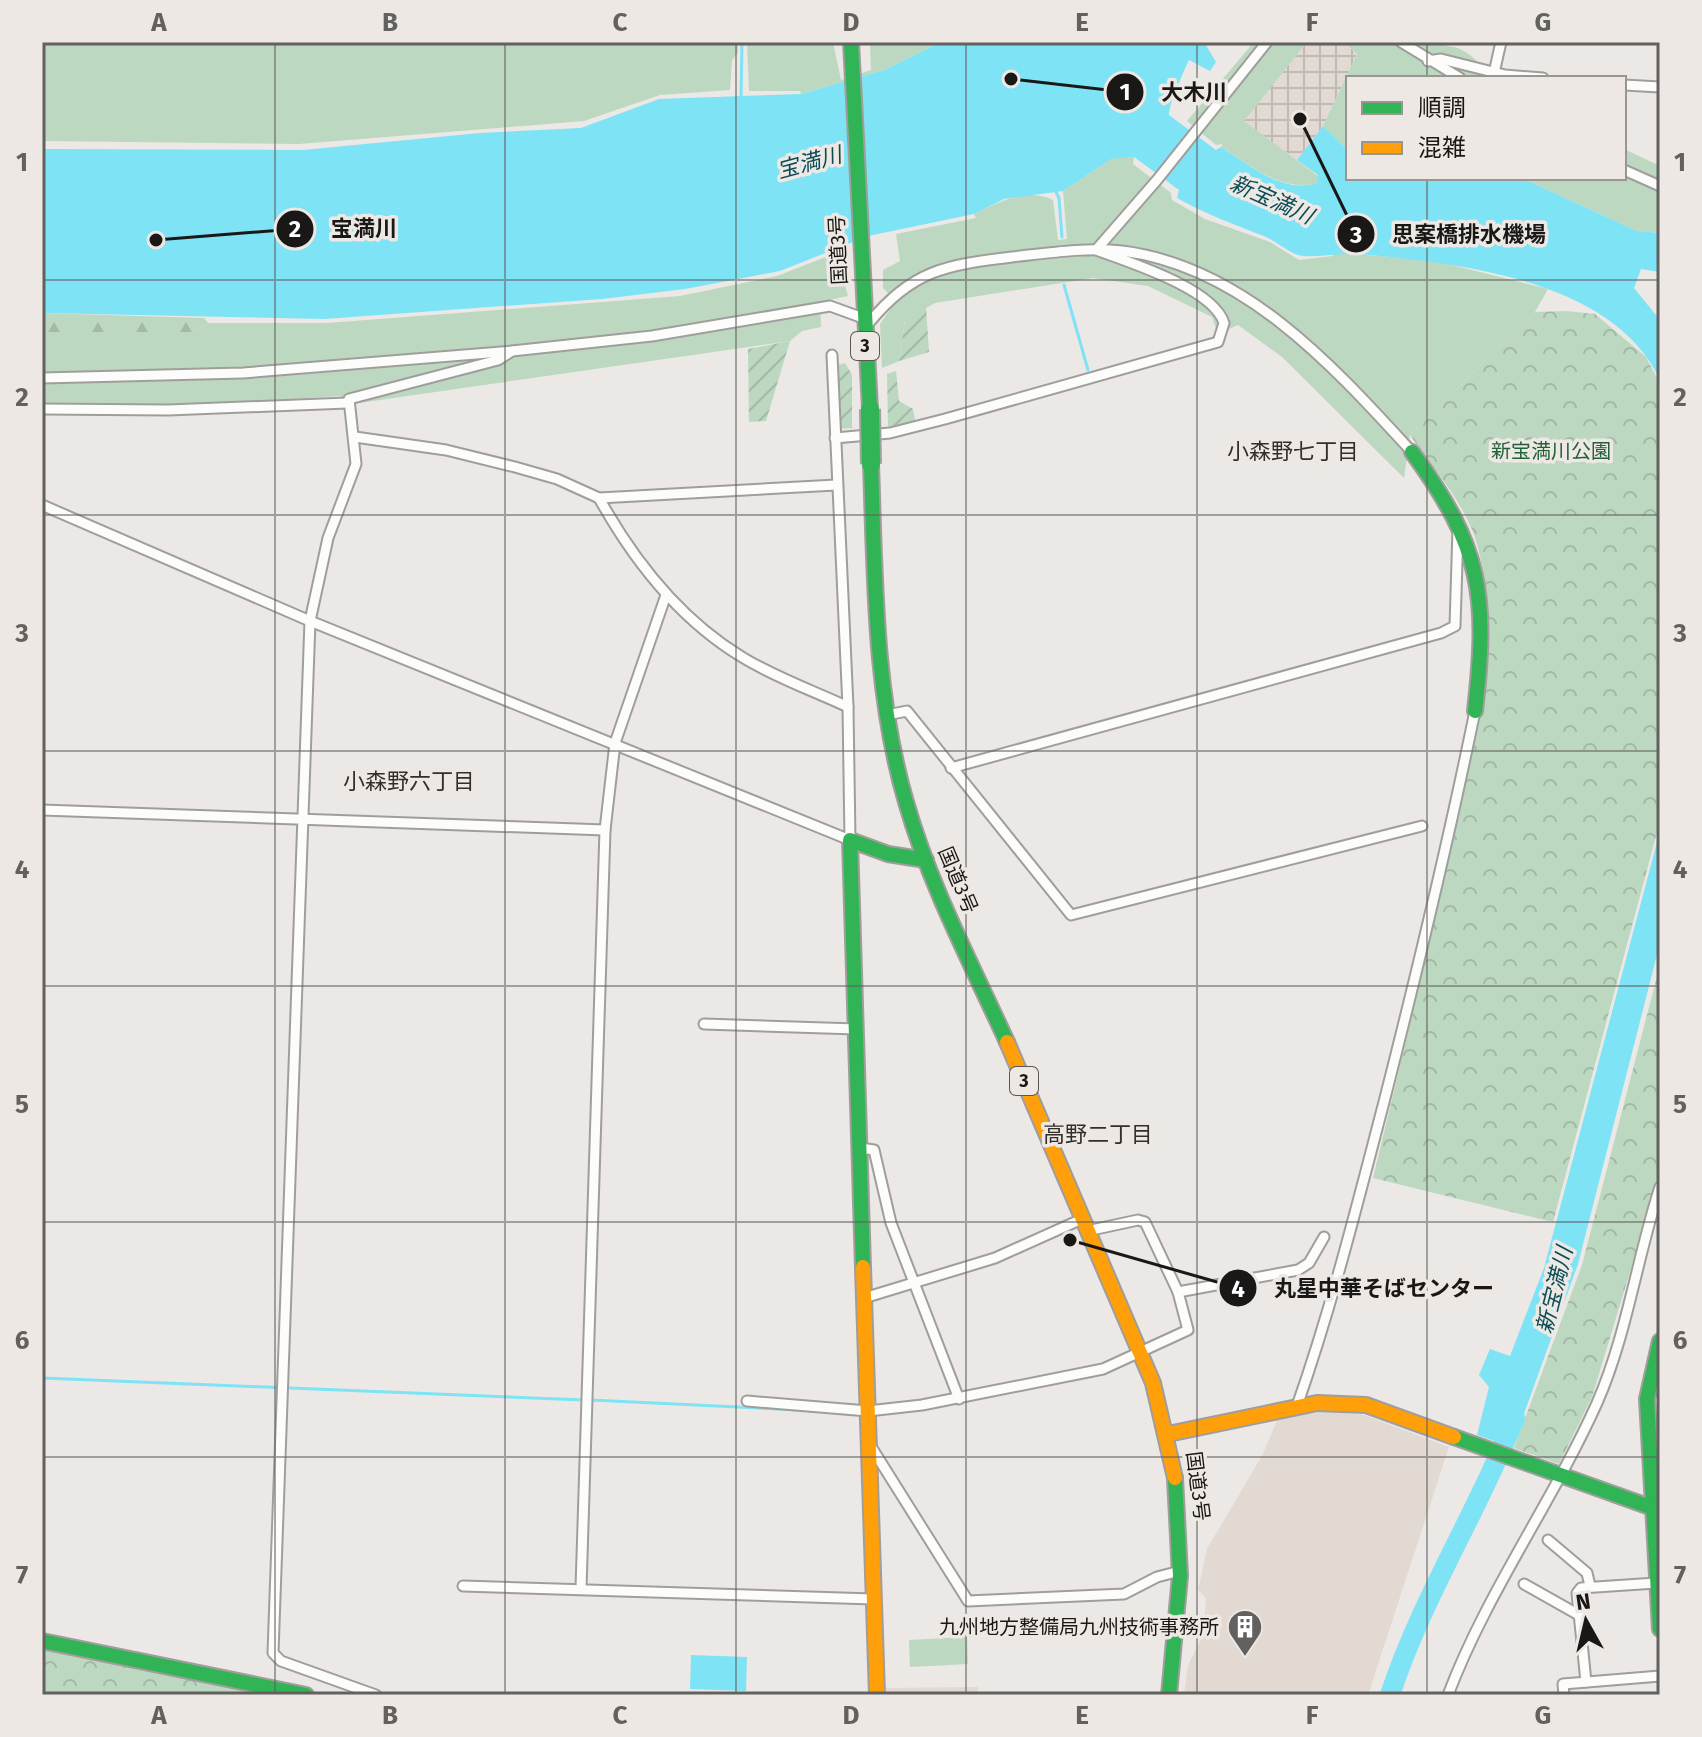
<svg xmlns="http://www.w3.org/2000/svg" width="1702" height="1737" font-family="'Fira Sans','Noto Sans JP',sans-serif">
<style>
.built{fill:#e1d9d2}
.industrial{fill:url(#industrial-grid)}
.grass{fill:#bdd8c1}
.forest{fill:url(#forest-firs)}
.park{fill:url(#park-crowns)}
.garden{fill:url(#garden-furrows)}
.water{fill:#7de3f5}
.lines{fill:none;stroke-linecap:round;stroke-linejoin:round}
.stream{stroke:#7de3f5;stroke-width:3}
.river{stroke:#7de3f5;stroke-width:20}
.street-casing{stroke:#a09e9c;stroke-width:13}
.fast-casing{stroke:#a09e9c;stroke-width:18}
.slow-casing{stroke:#a09e9c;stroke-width:18}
.street{stroke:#fcfcfb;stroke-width:9}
.fast{stroke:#30b455;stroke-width:14}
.slow{stroke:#ff9f0a;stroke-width:14}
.fast-bridge-casing{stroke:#99a59b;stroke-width:22;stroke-linecap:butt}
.fast-bridge{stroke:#30b455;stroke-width:18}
.grid{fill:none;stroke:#63615f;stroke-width:2;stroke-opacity:0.55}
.labels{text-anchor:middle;stroke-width:7;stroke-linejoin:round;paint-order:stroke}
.shield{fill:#ede8e3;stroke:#595654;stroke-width:2}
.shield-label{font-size:18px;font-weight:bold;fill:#1a1817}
.street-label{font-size:20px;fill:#1a1817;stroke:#ede8e3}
.park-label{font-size:20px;fill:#236238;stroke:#ede8e3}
.poi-label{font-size:20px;fill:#1a1817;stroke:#ede8e3;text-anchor:end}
.water-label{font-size:22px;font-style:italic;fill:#0b4c57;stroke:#ede8e3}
.neighbourhood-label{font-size:22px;fill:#322f2b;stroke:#ede8e3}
.leader{fill:none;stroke:#1a1817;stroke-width:3}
.callout-dot{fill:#1a1817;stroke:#ede8e3;stroke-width:3}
.mark-label{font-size:24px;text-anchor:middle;font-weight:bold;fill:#fff}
.callout-label{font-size:22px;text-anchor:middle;font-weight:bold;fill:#1a1817;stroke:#ede8e3;stroke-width:7;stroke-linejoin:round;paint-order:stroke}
.neatline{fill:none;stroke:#63615f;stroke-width:3}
.grid-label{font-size:26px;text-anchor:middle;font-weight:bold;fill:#63615f}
</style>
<defs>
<pattern id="industrial-grid" width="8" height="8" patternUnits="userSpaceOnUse" patternTransform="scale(2)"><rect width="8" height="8" fill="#e1d9d2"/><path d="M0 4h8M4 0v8" fill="none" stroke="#c0bab4"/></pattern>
<pattern id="forest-firs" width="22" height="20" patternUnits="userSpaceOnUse" patternTransform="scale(2)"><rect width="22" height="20" fill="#bdd8c1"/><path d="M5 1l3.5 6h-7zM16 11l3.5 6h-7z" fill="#a2b9a5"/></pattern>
<pattern id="park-crowns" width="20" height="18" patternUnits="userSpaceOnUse" patternTransform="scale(2)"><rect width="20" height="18" fill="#bdd8c1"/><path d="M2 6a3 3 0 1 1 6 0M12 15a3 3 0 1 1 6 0" fill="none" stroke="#a2b9a5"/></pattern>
<pattern id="garden-furrows" width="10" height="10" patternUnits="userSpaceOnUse" patternTransform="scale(2)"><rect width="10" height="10" fill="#bdd8c1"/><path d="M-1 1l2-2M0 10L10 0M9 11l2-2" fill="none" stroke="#a2b9a5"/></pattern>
</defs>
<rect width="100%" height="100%" fill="#ebe8e5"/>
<g class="built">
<polygon points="1331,1411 1364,1415 1449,1447 1368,1695 1184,1695 1188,1665 1203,1635 1206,1598 1198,1590 1207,1549 1263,1454 1278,1418"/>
<polygon points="978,1687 978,1695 886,1695 886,1688"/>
</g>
<polygon class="industrial" points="1307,42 1344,42 1357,54 1323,126 1297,160 1243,121"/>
<g class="grass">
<polygon points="42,42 738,42 738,53 732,60 730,90 660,95 584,121 299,144 42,141"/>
<polygon points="747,42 833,42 841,80 871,70 870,42 941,42 884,70 801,94 800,91 749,91"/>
<path d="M 1254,42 L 1307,42 L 1244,121 L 1318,176 L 1317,183 C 1282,193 1250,165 1221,147 L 1223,144 L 1216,145 L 1187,121 Z"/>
<path d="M 1344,42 L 1437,42 C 1446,48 1454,45 1462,50 C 1481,60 1482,73 1506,78 L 1348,78 L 1348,150 L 1323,126 L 1357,54 Z"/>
<polygon points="1624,149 1660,166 1660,233 1637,231 1522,178 1624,178"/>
<path d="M 1134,157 L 1133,164 L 1171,193 L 1172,200 L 1205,219 L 1270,242 L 1299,260 L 1332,256 L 1335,252 L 1436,261 L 1548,289 L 1535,312 L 1410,435 L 1404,478 L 1282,357 L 1238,325 L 1218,334 L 1212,317 L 1148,286 L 1093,278 L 935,303 L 905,320 L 899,361 L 882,368 L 880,324 L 896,301 L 883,288 L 883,270 L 900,261 L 896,234 L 976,218 L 974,214 C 998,202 1027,187 1053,200 L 1058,240 L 1067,239 L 1063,191 L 1111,159 Z"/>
<polygon points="836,253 848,296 820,302 821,327 802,331 790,341 352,404 340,396 165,407 42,405 42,332 193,332 208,323 327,323 680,296 777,276"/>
<polygon points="967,1637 968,1664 910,1667 909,1640"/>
</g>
<polygon class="forest" points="42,313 204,318 208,323 193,332 42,332"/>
<g class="park">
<path d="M 1566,311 L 1595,314 L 1646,357 L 1660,384 L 1660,821 L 1553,1222 L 1373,1178 C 1396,1084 1418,990 1440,895 C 1463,795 1504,643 1477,544 C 1466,505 1433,468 1410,435 L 1535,312 Z"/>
<polygon points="1660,965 1660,1173 1592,1397 1559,1464 1514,1448 1582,1265"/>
<polygon points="42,1647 276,1695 42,1695"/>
</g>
<g class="garden">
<polygon points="926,307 929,352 899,361 905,320"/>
<polygon points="790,341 766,421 749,422 748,349"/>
<polygon points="845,363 852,375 852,428 838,429 838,365"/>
<polygon points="896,371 899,401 913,409 915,420 888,427 887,374"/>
</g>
<g class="water">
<path d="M 941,42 L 1204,42 L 1216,62 L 1210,71 L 1189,60 C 1184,70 1168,107 1169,115 L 1216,150 L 1221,147 C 1250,165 1282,194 1317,183 L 1318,175 L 1297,160 L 1323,126 L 1348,150 L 1348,178 L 1522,178 L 1637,231 L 1660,233 L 1660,272 L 1641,269 L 1634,288 L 1660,320 L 1660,380 C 1613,279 1457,263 1359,254 C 1342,252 1311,259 1298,255 C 1287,251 1277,242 1266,237 C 1235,225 1206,214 1177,198 L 1179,190 L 1134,157 L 1111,159 L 1063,191 L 1004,199 L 974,214 L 868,236 L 780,271 L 685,289 L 602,299 L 324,319 L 42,313 L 42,149 L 303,150 L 480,133 L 581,128 L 659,99 L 801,94 L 884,70 Z"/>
<polygon points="1660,831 1660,943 1578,1264 1512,1447 1477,1435 1489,1387 1479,1375 1490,1349 1510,1356 1544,1268"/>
<polygon points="691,1655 747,1657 746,1691 690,1689"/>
</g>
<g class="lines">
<g class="stream">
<polyline points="741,98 742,42"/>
<polyline points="1055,190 1059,198 1062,237"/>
<polyline points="1064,285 1088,370"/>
<polyline points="42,1378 583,1400"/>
<polyline points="591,1400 819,1411"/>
</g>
<path class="river" d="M 1390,1695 C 1422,1598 1477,1513 1515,1418"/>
<defs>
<g id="street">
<polyline points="1401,42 1460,78"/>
<polyline points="1428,61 1441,59 1505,75 1543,78"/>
<polyline points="1494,73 1501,42"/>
<polyline points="1624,85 1660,87"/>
<polyline points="1624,170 1660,186"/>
<path d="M 869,323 C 912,270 946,265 1012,257 C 1048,253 1086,247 1122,251 C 1244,266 1334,367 1412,452"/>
<polyline points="42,378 243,373 512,351 652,336 830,306 863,318"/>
<polyline points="42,409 168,410 347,403"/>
<polyline points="355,437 446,450 515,467 557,479 599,498 836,485"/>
<path d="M 835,438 L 890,433 L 945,419 L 1218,342 L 1224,323 C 1213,288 1128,262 1096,250 L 1157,180 L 1267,42"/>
<path d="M 599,498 C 634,561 679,619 742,657 C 774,677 814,691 848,707"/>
<polyline points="42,505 310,621 850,840 848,707 832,355"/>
<polyline points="887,715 907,711 1071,915 1422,826"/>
<polyline points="951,768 1441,633 1455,626 1458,529"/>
<polyline points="42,810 605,830"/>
<polyline points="704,1024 857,1029"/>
<polyline points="860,1148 874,1150 891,1223 959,1399"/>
<polyline points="1087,1231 1138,1220 1145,1222 1178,1292"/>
<polyline points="864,1298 995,1258 1082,1219"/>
<polyline points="747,1401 868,1411 922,1405 1103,1369 1188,1330 1178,1292 1298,1270 1309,1263 1324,1237"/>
<path d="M 1297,1406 C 1332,1306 1357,1205 1384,1102 C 1417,972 1448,843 1475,711"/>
<polyline points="870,1445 968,1601 1124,1594 1157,1577 1180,1571"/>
<polyline points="1548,1540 1587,1573 1590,1586"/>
<polyline points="1524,1584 1579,1615"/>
<polyline points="463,1586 873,1599"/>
<polyline points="581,1588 605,830 615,743 666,595"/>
<polyline points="1586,1682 1577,1593 1581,1588 1656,1583"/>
<polyline points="376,1695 281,1661 273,1653 310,621 328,538 356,464 349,399 498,360 512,351"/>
<path d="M 1448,1695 C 1487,1592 1552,1503 1597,1403 C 1627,1335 1637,1257 1660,1187"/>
<polyline points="1564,1695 1563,1684 1660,1676"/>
</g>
<g id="fast">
<polyline points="851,42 870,409"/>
<path d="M 1412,452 C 1482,548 1488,595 1475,711"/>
<path d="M 871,464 C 875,577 874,693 906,802 C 930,886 971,963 1007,1042"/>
<polyline points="863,1267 850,840 888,854 926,860"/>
<polyline points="1660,1341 1647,1399 1660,1629"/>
<polyline points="1454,1437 1650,1507"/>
<polyline points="42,1641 306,1695"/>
<polyline points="1169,1695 1180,1576 1175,1478"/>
</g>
<g id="slow">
<polyline points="1007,1042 1153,1383 1175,1478"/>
<polyline points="863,1267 877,1695"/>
<polyline points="1168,1434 1317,1403 1366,1405 1454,1437"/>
</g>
</defs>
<use href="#street" class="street-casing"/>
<use href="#fast" class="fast-casing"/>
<use href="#slow" class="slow-casing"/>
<use href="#street" class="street"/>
<use href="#fast" class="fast"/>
<use href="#slow" class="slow"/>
<defs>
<polyline id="fast-bridge" points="870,409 871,464"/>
</defs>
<use href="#fast-bridge" class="fast-bridge-casing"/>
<use href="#fast-bridge" class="fast-bridge"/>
</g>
<path class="grid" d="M 275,42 L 275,1695M 505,42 L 505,1695M 736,42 L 736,1695M 966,42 L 966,1695M 1197,42 L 1197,1695M 1427,42 L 1427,78M 1427,178 L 1427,1695M 42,280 L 1660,280M 42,515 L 1660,515M 42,751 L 1660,751M 42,986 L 1660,986M 42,1222 L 1660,1222M 42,1457 L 1660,1457"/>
<defs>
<symbol id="building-pin" viewBox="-11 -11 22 30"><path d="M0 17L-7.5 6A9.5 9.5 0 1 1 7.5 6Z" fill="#63615f" stroke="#ede8e3"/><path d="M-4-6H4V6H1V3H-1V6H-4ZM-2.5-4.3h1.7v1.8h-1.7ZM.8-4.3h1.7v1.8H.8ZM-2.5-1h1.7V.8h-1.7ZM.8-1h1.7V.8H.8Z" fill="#fff"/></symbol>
</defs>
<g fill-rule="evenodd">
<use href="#building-pin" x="1225" y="1607" width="40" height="54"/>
</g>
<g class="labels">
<g class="shield">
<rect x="851" y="332" width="28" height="28" rx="6"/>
<rect x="1010" y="1067" width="28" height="28" rx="6"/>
</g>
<g class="shield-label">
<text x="865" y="352">3</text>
<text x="1024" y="1087">3</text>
</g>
<g class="street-label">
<text transform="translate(838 250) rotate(-93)" y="7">国道3号</text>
<text transform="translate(958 880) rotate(67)" y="7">国道3号</text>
<text transform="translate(1198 1486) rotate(83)" y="7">国道3号</text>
</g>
<g class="park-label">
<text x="1551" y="458">新宝満川公園</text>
</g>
<g class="poi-label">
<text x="1219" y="1634">九州地方整備局九州技術事務所</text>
</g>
<g class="water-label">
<text transform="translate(809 162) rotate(-15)" y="8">宝満川</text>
<text transform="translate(1272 199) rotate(24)" y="8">新宝満川</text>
<text transform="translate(1554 1290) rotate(-76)" y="8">新宝満川</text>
</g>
<g class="neighbourhood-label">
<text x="1293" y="459">小森野七丁目</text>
<text x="409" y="789">小森野六丁目</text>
<text x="1098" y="1142">高野二丁目</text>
</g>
</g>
<path class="leader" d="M1011 79L1125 92M156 240L295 229M1300 119L1356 234M1070 1240L1238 1288"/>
<g class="callout-dot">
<circle cx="1011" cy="79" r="8"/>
<circle cx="156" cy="240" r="8"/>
<circle cx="1300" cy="119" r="8"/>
<circle cx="1070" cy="1240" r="8"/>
<circle cx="1125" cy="92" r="20"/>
<circle cx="295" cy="229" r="20"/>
<circle cx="1356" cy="234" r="20"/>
<circle cx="1238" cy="1288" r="20"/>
</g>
<g class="mark-label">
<text x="1125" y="100">1</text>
<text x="295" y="237">2</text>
<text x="1356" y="243">3</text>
<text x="1238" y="1297">4</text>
</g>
<g class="callout-label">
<text x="1194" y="100">大木川</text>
<text x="364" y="236">宝満川</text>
<text x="1469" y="242">思案橋排水機場</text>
<text x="1384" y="1296">丸星中華そばセンター</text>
</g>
<rect width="1702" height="1737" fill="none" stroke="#ede8e3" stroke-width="88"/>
<rect x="1346" y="76" width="280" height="104" fill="#ede8e3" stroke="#999591" stroke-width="2"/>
<rect x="1362" y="102" width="40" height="12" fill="#30b455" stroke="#999591" stroke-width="2"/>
<text x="1418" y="116" font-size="24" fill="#1a1817">順調</text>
<rect x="1362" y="142" width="40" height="12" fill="#ff9f0a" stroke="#999591" stroke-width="2"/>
<text x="1418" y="156" font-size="24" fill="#1a1817">混雑</text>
<g transform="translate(1586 1621) rotate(352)" stroke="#ede8e3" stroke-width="6" paint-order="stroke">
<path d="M0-6L14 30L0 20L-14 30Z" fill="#1a1817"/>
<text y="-12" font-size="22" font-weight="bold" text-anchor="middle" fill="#1a1817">N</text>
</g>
<rect x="44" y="44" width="1614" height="1649" class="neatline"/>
<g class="grid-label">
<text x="159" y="31">A</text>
<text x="390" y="31">B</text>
<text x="620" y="31">C</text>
<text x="851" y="31">D</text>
<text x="1082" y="31">E</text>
<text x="1312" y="31">F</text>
<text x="1543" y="31">G</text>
<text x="22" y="171">1</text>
<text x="1680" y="171">1</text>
<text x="22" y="406">2</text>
<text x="1680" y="406">2</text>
<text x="22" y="642">3</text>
<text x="1680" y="642">3</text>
<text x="22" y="878">4</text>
<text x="1680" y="878">4</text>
<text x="22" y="1113">5</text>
<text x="1680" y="1113">5</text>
<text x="22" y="1349">6</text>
<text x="1680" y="1349">6</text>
<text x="22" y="1584">7</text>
<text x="1680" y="1584">7</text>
<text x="159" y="1724">A</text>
<text x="390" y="1724">B</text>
<text x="620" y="1724">C</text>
<text x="851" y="1724">D</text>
<text x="1082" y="1724">E</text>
<text x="1312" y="1724">F</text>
<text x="1543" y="1724">G</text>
</g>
</svg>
